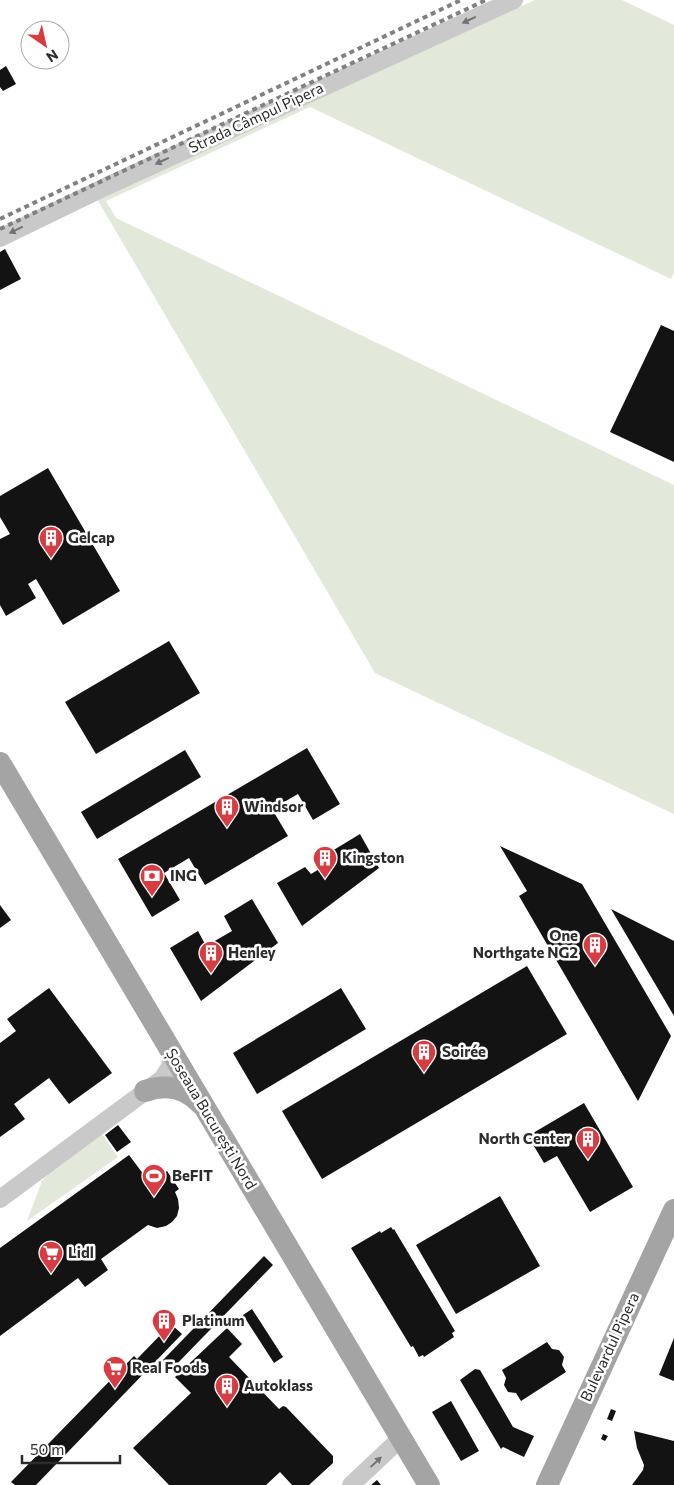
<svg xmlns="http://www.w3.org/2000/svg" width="674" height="1485" font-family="Commissioner,sans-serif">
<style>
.green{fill:#e2e9db}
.building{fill:#131313}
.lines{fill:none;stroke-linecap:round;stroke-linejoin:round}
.minor{stroke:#c9c9c9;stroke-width:18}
.major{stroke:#a4a4a4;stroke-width:22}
.rail{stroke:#818181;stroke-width:4;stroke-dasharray:5 4;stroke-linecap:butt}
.oneway{fill:#737373}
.labels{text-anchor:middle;stroke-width:5;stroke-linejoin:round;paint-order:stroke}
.street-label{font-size:15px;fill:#2c2c2c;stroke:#fff}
.poi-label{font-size:15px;font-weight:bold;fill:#2c2c2c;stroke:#fff;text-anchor:start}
</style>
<rect width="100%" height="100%" fill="#fff"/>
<g class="green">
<polygon points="535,0 622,0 674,25 674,272 671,279 310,107 106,201 116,218 674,485 674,814 375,673 97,199"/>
<polygon points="102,1134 118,1157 27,1221 42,1181 49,1173"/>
</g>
<g class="building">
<polygon points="6,66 16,84 3,91 0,87 0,70"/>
<polygon points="5,249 21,279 0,290 0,252"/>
<polygon points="661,325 674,331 674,462 610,432"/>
<polygon points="48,468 120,591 63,625 36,579 28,584 36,598 6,616 0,605 0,539 10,534 0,517 0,496"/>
<polygon points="169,641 200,693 96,754 65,702"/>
<polygon points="307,748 340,804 313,820 298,794 272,809 288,836 205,885 189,858 164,873 180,900 152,917 118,859"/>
<polygon points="185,750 201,777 97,839 81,812"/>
<polygon points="360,834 379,868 302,926 277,883 305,867 311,874 336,859 332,851"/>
<polygon points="500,846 582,884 671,1036 638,1101 519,896 527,891"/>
<polygon points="252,899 278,943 201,1001 170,948 198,931 206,946 232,931 224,916"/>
<polygon points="0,905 11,920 0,928"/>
<polygon points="611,909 674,941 674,1016"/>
<polygon points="527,966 567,1034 322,1179 282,1111"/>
<polygon points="49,988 112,1073 69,1104 49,1078 14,1104 25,1119 0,1137 0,1043 16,1031 7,1019"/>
<polygon points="341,988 366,1029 257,1094 233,1053"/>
<polygon points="584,1103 633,1187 590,1212 557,1156 544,1163 528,1136"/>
<polygon points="118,1125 131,1142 117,1152 105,1135"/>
<polygon points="129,1155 150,1183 167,1171 179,1189 175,1192 178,1199 179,1208 177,1216 172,1222 166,1226 157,1228 148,1225 101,1259 108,1270 85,1287 78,1278 0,1336 0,1248"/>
<polygon points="500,1196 540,1266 456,1314 416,1245"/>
<polygon points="391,1227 393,1230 394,1229 455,1331 452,1333 454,1337 424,1357 423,1355 419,1357 413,1346 411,1347 351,1248 380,1231 381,1233"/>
<polygon points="264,1256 273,1265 171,1370 162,1361"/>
<polygon points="252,1309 283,1357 274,1363 243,1315"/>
<polygon points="171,1324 182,1334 36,1485 15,1485 11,1482 134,1356 137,1359"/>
<polygon points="227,1328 242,1344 229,1357 279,1409 283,1406 286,1407 333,1456 333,1463 309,1485 292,1485 280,1472 266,1485 169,1485 133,1448 191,1393 175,1377"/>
<polygon points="674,1338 674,1381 659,1375"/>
<polygon points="547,1342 552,1349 559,1350 564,1357 562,1365 566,1372 521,1401 516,1393 508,1392 504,1385 506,1378 502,1370"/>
<polygon points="475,1369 480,1370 513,1427 534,1436 524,1457 503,1447 501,1449 460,1380"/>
<polygon points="451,1401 479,1451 461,1461 432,1412"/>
<polygon points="611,1409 616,1411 612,1421 607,1419"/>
<polygon points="634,1431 674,1441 674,1485 632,1485 643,1470 644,1465 637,1448"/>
<polygon points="603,1434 608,1436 605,1441 601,1439"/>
<polygon points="377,1480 381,1485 371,1485"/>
</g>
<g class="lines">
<g class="minor">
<polyline points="0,238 105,187 514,0"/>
<polyline points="0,1199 162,1079 170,1067 172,1053"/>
<polyline points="351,1485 401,1438"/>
</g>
<g class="major">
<polyline points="0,763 429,1485"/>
<path d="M 145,1091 C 165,1084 185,1087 200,1103"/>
<polyline points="547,1485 674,1210"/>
</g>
<g class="rail">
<polyline points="0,219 461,0"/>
<polyline points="0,229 486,0"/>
</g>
</g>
<defs><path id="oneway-solid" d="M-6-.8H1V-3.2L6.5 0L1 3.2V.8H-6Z" transform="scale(1.25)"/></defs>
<g class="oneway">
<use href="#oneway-solid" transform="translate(469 20) rotate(155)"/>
<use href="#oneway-solid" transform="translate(162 161) rotate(155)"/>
<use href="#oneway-solid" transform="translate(16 230) rotate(154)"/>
<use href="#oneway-solid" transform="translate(376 1462) rotate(-43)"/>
</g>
<defs>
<symbol id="building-pin" viewBox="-11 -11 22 30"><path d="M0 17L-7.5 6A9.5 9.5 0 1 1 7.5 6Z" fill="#d63c42" stroke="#fff"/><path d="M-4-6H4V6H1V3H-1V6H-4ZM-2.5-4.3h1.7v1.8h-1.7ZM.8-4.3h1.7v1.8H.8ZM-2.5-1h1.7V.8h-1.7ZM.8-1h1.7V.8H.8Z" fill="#fff"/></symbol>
<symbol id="bank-pin" viewBox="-11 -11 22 30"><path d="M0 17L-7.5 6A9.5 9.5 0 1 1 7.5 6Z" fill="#d63c42" stroke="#fff"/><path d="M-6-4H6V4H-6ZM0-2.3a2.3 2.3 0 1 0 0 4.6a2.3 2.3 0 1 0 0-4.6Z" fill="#fff"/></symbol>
<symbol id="stadium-pin" viewBox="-11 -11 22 30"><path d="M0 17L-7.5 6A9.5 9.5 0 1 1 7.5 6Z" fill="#d63c42" stroke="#fff"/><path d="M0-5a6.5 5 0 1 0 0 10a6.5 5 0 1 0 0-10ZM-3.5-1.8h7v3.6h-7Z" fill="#fff"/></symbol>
<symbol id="supermarket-pin" viewBox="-11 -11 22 30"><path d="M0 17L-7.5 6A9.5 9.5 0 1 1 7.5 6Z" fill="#d63c42" stroke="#fff"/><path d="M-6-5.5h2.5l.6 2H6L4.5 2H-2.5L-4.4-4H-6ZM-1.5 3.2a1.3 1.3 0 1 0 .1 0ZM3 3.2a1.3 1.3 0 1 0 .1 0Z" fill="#fff"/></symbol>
</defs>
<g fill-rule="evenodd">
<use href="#building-pin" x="37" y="524" width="28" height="38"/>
<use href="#building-pin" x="213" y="793" width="28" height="38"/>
<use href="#building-pin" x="311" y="844" width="28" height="38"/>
<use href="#bank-pin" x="138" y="862" width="28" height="38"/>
<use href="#building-pin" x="581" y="931" width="28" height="38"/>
<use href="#building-pin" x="197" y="939" width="28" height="38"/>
<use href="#building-pin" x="410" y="1038" width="28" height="38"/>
<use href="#building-pin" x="574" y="1125" width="28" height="38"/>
<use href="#stadium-pin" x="140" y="1162" width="28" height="38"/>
<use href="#supermarket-pin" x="37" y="1239" width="28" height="38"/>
<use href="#building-pin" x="150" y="1307" width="28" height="38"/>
<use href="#supermarket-pin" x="101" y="1354" width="28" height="38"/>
<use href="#building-pin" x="213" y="1372" width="28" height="38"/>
</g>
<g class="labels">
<g class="street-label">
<text transform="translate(256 118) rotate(-25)" y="5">Strada Câmpul Pipera</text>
<text transform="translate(211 1119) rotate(59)" y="5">Șoseaua București Nord</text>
<text transform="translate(610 1347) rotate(-65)" y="5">Bulevardul Pipera</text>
</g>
<g class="poi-label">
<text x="68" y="543">Gelcap</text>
<text x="244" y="812">Windsor</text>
<text x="342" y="863">Kingston</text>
<text x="170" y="881">ING</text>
<text x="578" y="941" text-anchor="end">One<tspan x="578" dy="17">Northgate NG2</tspan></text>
<text x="228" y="958">Henley</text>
<text x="442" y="1057">Soirée</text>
<text x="570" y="1144" text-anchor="end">North Center</text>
<text x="172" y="1181">BeFIT</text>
<text x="68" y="1258">Lidl</text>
<text x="182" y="1326">Platinum</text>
<text x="132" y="1373">Real Foods</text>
<text x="244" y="1391">Autoklass</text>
</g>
</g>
<g transform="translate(45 45) rotate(146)"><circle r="24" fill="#ffffff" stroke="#ababab"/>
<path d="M0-4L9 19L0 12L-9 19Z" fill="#d63c42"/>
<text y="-8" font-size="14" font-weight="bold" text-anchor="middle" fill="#2c2c2c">N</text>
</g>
<path d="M22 1455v8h98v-8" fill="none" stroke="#2c2c2c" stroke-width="2.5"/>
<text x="30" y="1455" font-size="15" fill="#2c2c2c" stroke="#ffffff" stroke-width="4" paint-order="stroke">50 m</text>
</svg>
